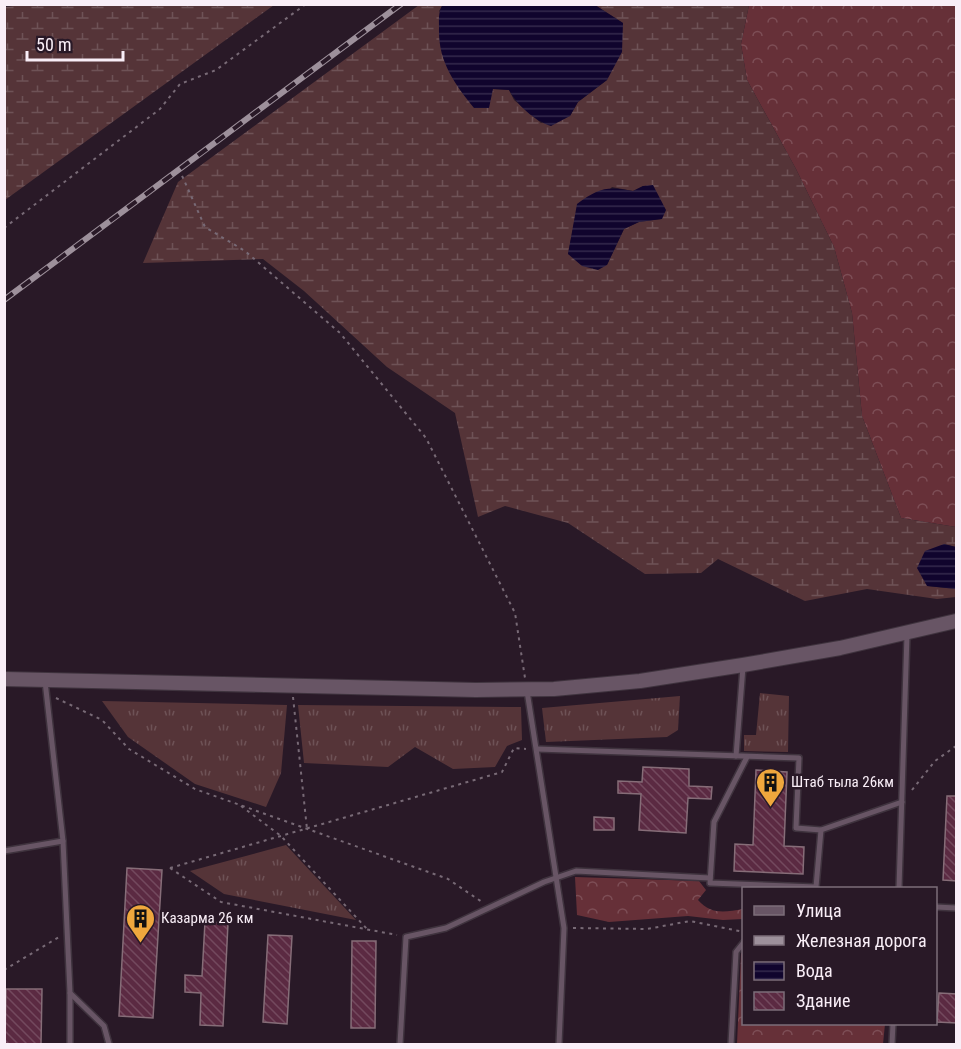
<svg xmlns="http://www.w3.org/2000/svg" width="961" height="1049" font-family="'Roboto Condensed',sans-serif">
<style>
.grass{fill:url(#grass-tufts)}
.forest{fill:url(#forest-crowns)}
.wetland{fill:url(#wetland-marsh);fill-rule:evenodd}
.water{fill:url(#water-rules)}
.building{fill:url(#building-back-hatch);stroke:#866d78;stroke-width:1.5}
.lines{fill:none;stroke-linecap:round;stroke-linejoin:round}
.service-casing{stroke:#3f333e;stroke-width:8}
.tertiary-casing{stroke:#3f333e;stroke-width:16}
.path{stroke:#786a76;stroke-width:2;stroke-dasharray:3 4.5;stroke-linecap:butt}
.service{stroke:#685565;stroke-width:5}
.tertiary{stroke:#685565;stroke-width:14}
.rail-casing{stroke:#9d909b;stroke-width:6}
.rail{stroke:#291927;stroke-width:4;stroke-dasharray:11;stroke-linecap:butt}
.labels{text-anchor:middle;stroke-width:5;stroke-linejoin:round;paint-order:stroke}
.poi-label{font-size:15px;fill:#f9eef7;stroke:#291927;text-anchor:start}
</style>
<defs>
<pattern id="grass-tufts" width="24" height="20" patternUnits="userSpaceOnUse" patternTransform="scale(1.5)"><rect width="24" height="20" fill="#553438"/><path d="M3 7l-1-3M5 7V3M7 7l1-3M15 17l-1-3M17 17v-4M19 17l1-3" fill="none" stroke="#6e5256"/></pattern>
<pattern id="forest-crowns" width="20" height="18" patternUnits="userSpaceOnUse" patternTransform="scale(1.5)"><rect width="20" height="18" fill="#663038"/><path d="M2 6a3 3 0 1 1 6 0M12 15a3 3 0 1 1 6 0" fill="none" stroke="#7d4e56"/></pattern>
<pattern id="wetland-marsh" width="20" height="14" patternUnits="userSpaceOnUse" patternTransform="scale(1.5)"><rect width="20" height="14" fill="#553438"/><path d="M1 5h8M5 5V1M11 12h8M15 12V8" fill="none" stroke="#6e5256"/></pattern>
<pattern id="water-rules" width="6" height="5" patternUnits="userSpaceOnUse" patternTransform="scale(1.5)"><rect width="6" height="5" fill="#10042d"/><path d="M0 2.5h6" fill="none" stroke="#34294c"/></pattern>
<pattern id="building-back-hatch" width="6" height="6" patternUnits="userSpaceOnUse" patternTransform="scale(1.5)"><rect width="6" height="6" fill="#5b2a42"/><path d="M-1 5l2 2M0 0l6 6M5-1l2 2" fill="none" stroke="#73495e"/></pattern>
</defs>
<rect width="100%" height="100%" fill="#291927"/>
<g class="grass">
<polygon points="760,693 789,696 788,752 744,751 744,735 756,735"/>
<polygon points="680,696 678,730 667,737 546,742 542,708"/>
<polygon points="102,701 287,705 281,773 266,807 195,784 128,737"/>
<polygon points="298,705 521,707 522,740 507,746 495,767 453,769 415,747 388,767 304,763"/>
<polygon points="286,845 356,920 224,894 190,871"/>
</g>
<g class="forest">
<polygon points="749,5 956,5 956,527 901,518 862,416 852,313 834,247 796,169 747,80 741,44"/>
<path d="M 575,877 L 699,881 L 706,890 L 698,900 C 711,915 725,912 743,909 L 743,919 L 723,920 L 688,916 L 609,922 L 577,915 Z"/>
<polygon points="743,949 744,1024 885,1024 883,1044 737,1044 741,955"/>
</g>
<g class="wetland">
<polygon points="30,4 274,4 274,5 5,200 5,7"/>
<path d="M 419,5 L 443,5 L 439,11 L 493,89 L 509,90 L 514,100 L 541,123 L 570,116 L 578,102 L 607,80 L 623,23 L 595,5 L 749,5 L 741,44 L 747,80 L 796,169 L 834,247 L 852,313 L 862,416 L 901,518 L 956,527 L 956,547 L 944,544 L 927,586 L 956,589 L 956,597 L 937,599 L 867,589 L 805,601 L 718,559 L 701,573 L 645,574 L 568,523 L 505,506 L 478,517 L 455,413 L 387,367 L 304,291 L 263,259 L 143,263 L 178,182 ZM 643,186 L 661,219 L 639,222 L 624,229 L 607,265 L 568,254 L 574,224 L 612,187 L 633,191 Z"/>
</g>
<g class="water">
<path d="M 443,4 L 595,5 L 623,23 L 622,52 L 607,80 L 578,102 L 570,116 L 551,126 C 535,121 517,105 509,90 L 493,89 L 489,108 L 474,108 C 454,83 438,61 439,28 C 439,19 438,12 443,4 Z"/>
<path d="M 653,185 L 666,210 L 662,219 L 639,222 L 624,229 L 607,265 L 598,270 L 582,266 L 568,254 L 577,204 C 599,188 607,186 633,191 L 643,186 Z"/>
<polygon points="944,544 956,547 956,589 927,586 917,568 925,551"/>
</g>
<g class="building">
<polygon points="643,767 689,769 689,786 712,787 711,799 688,798 686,833 639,830 641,794 618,793 618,781 642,782"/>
<polygon points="756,770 787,772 784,846 804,847 803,874 734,871 735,844 753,845"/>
<polygon points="947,796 957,796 957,881 943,880"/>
<polygon points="594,817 614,818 614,830 594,830"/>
<polygon points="127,868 162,870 153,1018 119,1016"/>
<polygon points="205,922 228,923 223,1026 200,1025 201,993 185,992 185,975 202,976"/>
<polygon points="268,935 292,936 287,1024 263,1022"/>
<polygon points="352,941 376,941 375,1028 351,1028"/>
<polygon points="6,989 42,989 41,1044 5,1044"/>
<polygon points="939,993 957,994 957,1023 937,1022"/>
</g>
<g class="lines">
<defs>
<g id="service">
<polyline points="45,681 63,841 70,993 104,1026 109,1044"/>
<polyline points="527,691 564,928 559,1044"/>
<polyline points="537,749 799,758 796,828 821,830"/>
<polyline points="736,756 743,667"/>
<polyline points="747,757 714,822 710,883 816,887 821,830 902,802"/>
<polyline points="4,851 63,841"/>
<polyline points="899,888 907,635"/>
<polyline points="936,907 956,908"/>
<polyline points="70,1044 70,993"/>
<polyline points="400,1044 406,937 446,928 544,882 576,871 710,878"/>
<polyline points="731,1044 736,952 744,942"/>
<polyline points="892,1044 893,1024"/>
</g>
<polyline id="tertiary" points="4,679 476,690 554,689 640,681 743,665 840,648 956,621"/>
</defs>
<use href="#service" class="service-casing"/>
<use href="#tertiary" class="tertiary-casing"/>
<g class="path">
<polyline points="179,169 205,227 245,251 340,333 426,438 515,613 525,678"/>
<polyline points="4,228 160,109 180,84 216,70 306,4"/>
<polyline points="293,697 307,829"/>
<polyline points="56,698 102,720 129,749 195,789 448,879 482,902"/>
<polyline points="912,790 935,761 956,746"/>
<polyline points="241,806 281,836 367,929"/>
<polyline points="170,868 502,772 514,748 526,749"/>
<polyline points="170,868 221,902 397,935"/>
<polyline points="573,928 647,929 690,921 744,932"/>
<polyline points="4,970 59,937"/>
</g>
<use href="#service" class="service"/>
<use href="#tertiary" class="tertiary"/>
<defs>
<polyline id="rail" points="4,300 401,4"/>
</defs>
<use href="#rail" class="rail-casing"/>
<use href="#rail" class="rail"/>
</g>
<defs>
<symbol id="building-pin" viewBox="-11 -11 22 30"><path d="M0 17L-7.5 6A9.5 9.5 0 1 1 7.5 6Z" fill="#efa73d" stroke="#291927"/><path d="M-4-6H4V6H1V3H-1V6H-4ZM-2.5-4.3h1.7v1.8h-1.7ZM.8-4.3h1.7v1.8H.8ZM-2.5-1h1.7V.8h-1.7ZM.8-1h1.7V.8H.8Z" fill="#111"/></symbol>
</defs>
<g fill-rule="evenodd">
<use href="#building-pin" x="754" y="766" width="33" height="45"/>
<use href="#building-pin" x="124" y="902" width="33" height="45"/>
</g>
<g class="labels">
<g class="poi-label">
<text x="791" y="787">Штаб тыла 26км</text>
<text x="161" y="923">Казарма 26 км</text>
</g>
</g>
<rect width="961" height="1049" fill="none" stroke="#f9eef7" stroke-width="12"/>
<rect x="742" y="887" width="195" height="138" fill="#291927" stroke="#7c6e7a" stroke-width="1.5"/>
<rect x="754" y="906" width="30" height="9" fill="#685565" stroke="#7c6e7a" stroke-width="1.5"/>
<text x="796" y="917" font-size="18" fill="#f9eef7">Улица</text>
<rect x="754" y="936" width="30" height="9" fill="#9d909b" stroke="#7c6e7a" stroke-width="1.5"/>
<text x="796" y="947" font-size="18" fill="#f9eef7">Железная дорога</text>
<rect x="754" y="962" width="30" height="18" fill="url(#water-rules)" stroke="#7c6e7a" stroke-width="1.5"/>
<text x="796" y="977" font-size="18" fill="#f9eef7">Вода</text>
<rect x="754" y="992" width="30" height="18" fill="url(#building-back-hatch)" stroke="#7c6e7a" stroke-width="1.5"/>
<text x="796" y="1007" font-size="18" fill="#f9eef7">Здание</text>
<path d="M27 51v9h96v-9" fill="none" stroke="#f9eef7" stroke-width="3"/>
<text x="36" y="51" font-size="18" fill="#f9eef7" stroke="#291927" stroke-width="4.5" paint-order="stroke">50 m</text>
</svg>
